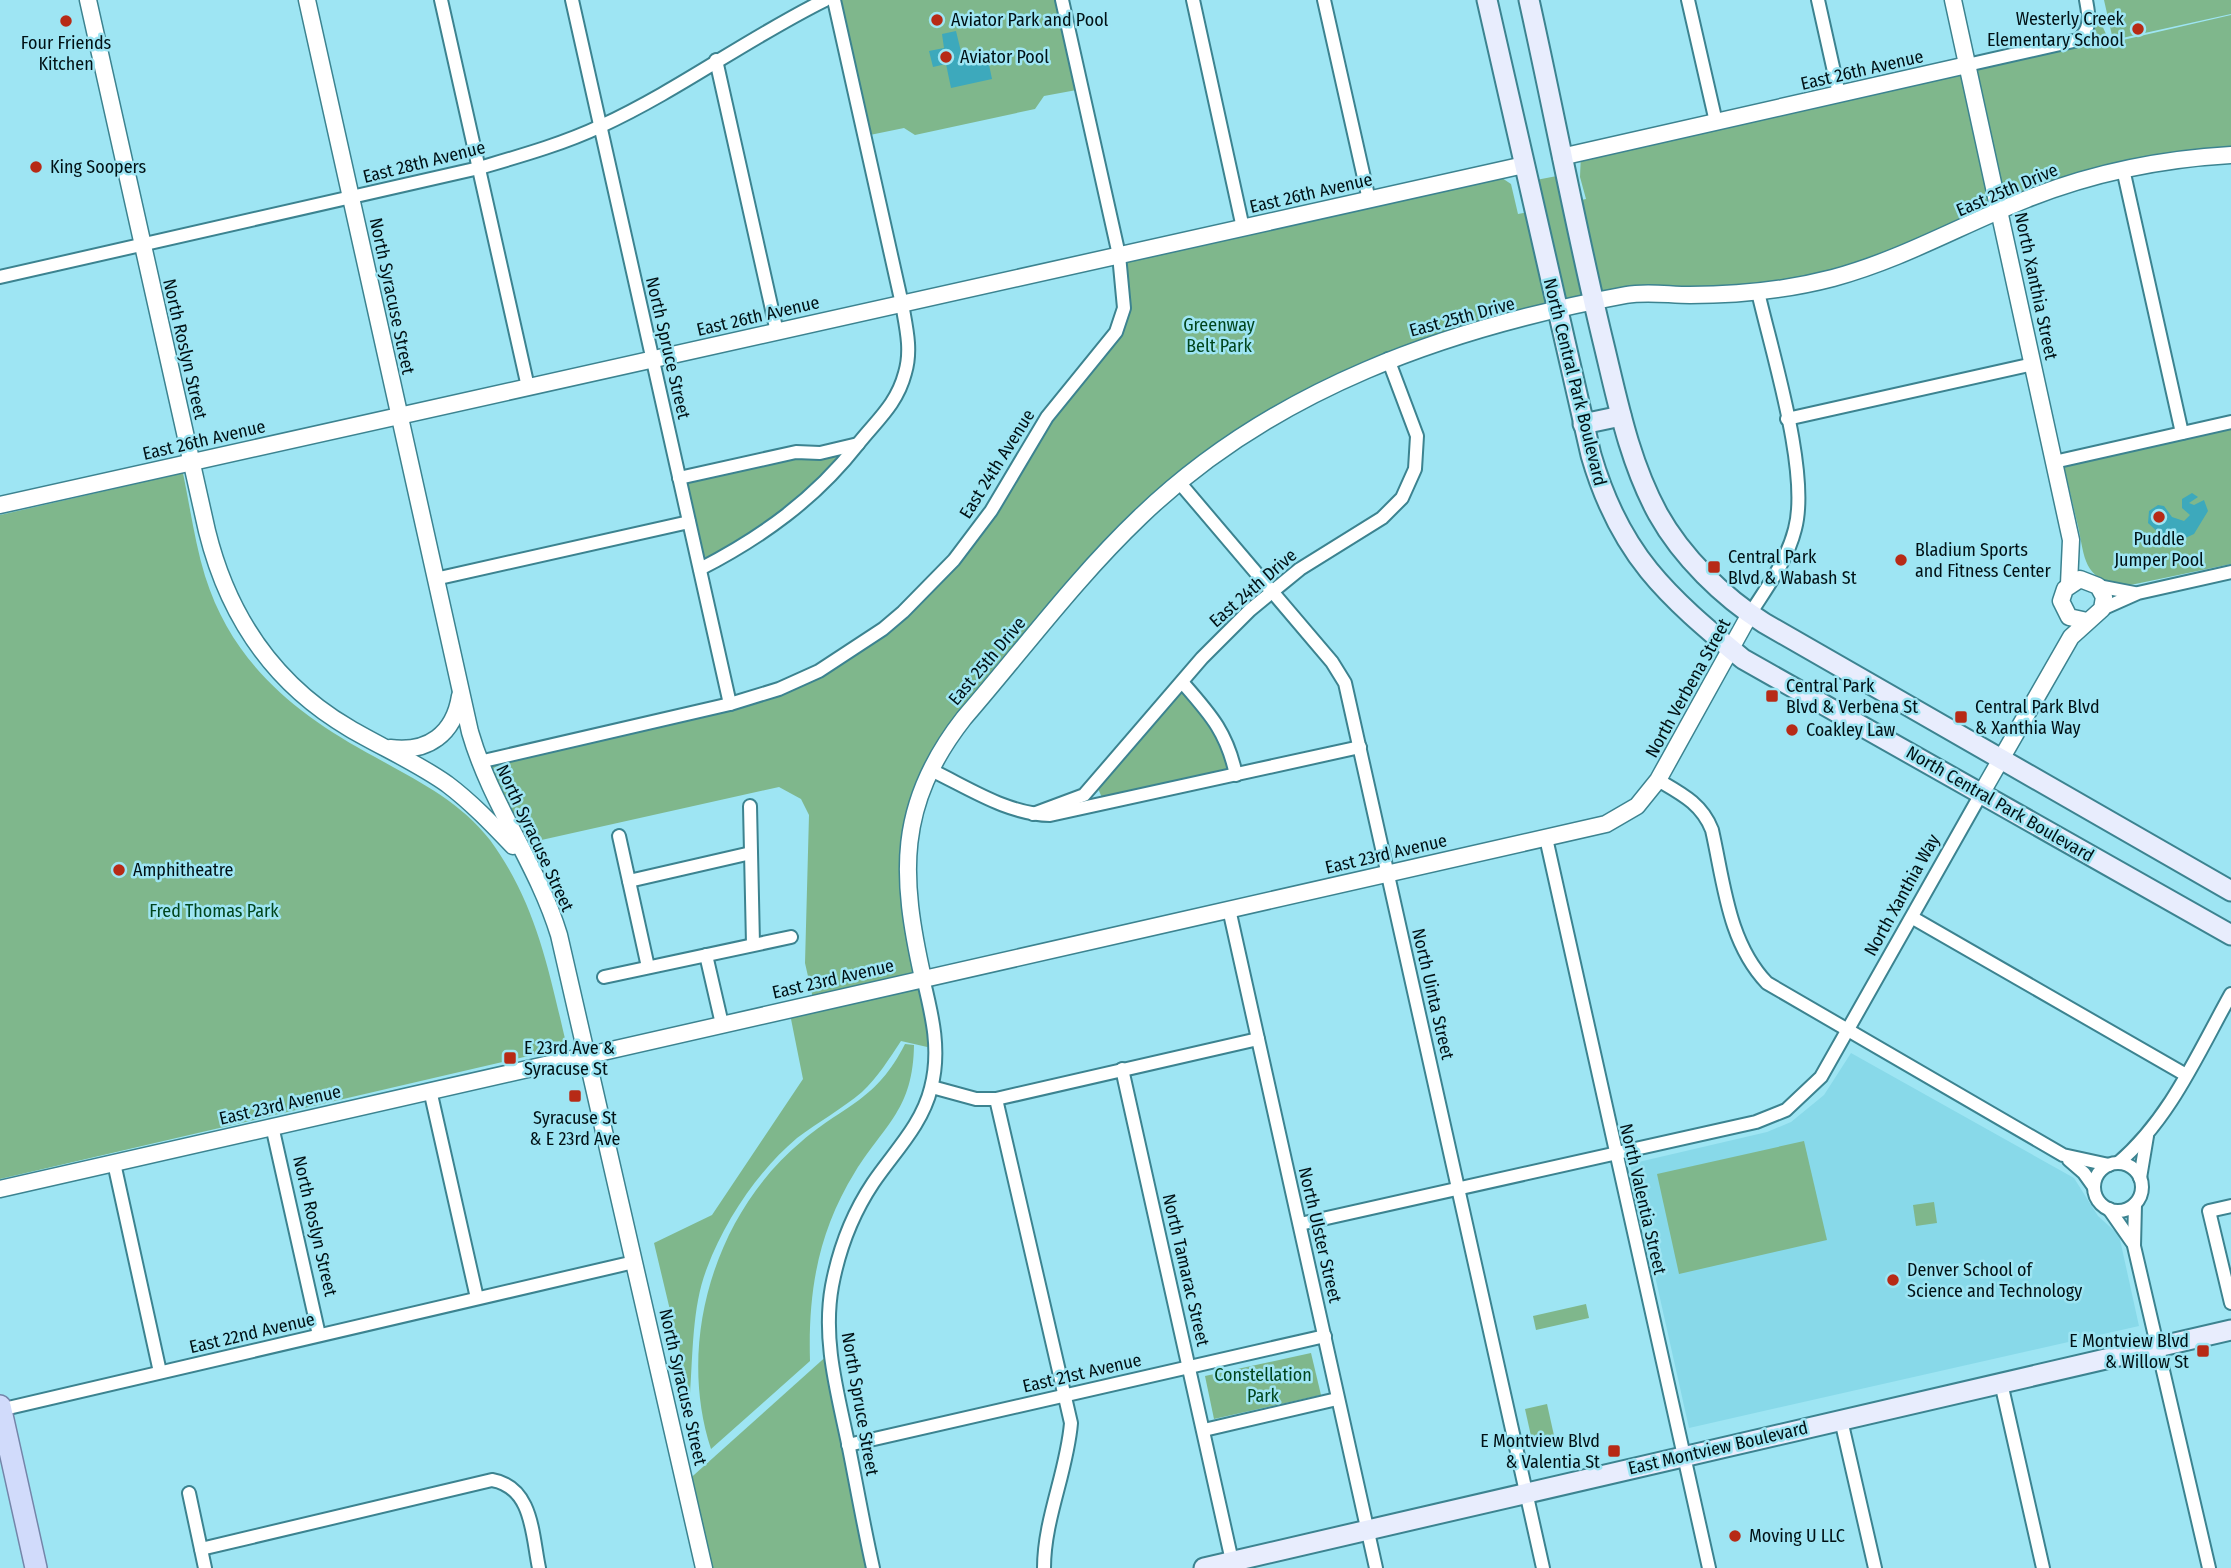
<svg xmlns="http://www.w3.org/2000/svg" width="2231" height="1568" font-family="'Fira Sans Condensed',sans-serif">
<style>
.built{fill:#88d9e9}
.green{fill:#7fb78c}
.water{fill:#3da9bc}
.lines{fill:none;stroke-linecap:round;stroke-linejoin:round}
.minor-casing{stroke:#3c8390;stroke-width:16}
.tertiary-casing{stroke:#3c8390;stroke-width:19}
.secondary-casing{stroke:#3c8390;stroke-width:23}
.primary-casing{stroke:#7485a9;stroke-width:24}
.minor{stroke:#fff;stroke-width:12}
.tertiary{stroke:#fff;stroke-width:16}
.secondary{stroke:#e8edfd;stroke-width:19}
.primary{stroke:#d1dbfb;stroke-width:21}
.poi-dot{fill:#b72a16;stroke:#9ee5f3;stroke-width:2.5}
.labels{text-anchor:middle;stroke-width:5;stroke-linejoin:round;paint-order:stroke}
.poi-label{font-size:18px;fill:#001115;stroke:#9ee5f3;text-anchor:start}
.street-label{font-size:18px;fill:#001115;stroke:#9ee5f3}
.park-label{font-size:18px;fill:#00451d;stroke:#9ee5f3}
</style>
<rect width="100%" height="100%" fill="#9ee5f3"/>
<polygon class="built" points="1851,1053 2074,1178 2098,1216 2119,1235 2139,1326 1689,1428 1630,1164 1767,1132 1791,1122 1824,1095"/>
<g class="green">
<polygon points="834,0 1062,0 1082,89 1044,96 1035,109 915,135 904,128 865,136"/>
<polygon points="2104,0 2231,0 2231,14 2113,40"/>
<path d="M 2231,15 L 2231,155 L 2112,172 L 1828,279 L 1639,294 L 1455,337 L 1241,436 L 1116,541 L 931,770 L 908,848 L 936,1049 L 901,1041 C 889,1059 878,1077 862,1092 C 842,1109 818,1122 797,1138 C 758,1171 725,1220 707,1268 C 692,1306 693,1354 690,1394 L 654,1243 L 712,1215 L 803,1079 L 789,1009 L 814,1003 L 805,963 L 809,815 L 801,799 L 779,787 L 519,845 L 479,762 L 781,688 L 883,629 L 994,508 L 1044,421 L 1121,321 L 1119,255 L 1502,178 L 1511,184 L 1518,214 L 1540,210 L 1536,180 L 1557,176 L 1563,204 L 1586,199 L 1580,177 L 1581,153 L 2078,40 L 2090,23 L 2101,23 L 2110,43 Z"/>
<path d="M 2231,429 L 2231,564 L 2121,587 C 2083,577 2085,559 2078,526 C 2073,506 2069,487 2064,467 Z"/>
<polygon points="858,444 811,496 700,569 679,478"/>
<path d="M 183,473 C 190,507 195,543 205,576 C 233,665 297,715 375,757 C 416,780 460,801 490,840 C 537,904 549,972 567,1047 L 0,1179 L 0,515 Z"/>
<polygon points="1182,682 1215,721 1236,775 1103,800 1096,784"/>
<path d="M 905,1044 L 914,1045 C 913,1109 886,1123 855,1172 C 818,1232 808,1291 810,1361 L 711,1449 C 676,1342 715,1213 802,1141 C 847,1103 876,1101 905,1044 Z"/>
<polygon points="1804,1141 1827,1240 1679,1274 1657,1174"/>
<polygon points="1934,1202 1937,1223 1916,1226 1913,1205"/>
<polygon points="1586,1304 1589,1318 1536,1330 1533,1316"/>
<polygon points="830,1353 873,1568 704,1568 685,1483"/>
<polygon points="1311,1353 1321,1395 1214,1419 1205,1376"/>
<polygon points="1547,1404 1555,1440 1533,1445 1525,1409"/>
</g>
<g class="water">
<polygon points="956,31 963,60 987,55 992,79 951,88 946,64 933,67 929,51 944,48 942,34"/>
<polygon points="2192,493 2198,497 2189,503 2194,505 2204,500 2208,511 2194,534 2179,541 2164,538 2148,523 2149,511 2158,505 2164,506 2172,517 2184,521 2190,515 2182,508 2182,499"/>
</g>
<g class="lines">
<defs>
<g id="minor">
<polyline points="441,0 528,387"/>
<polyline points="572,0 730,704"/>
<polyline points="1193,0 1243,228"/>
<polyline points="1324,0 1369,200"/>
<polyline points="1688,0 1716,122"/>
<polyline points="1818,0 1839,94"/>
<polyline points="716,60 777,332"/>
<path d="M 1967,65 L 2078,40 C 2092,28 2089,17 2086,0"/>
<polyline points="2123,169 2182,433"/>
<path d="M 0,277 L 479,168 C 520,156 563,144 601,126 C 679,90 748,38 825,0"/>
<polyline points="1787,419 2033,364"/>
<polyline points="2054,462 2231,422"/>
<polyline points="679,478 796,452 820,453 858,444"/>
<polyline points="1179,482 1332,662 1345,683 1543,1568"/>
<path d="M 700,569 C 762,537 815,499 858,444 C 877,420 897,404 905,373 C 912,350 906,327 902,304 L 834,0"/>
<polyline points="435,579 689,522"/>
<polyline points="2098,586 2134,593"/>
<polyline points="2102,609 2138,593 2231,572"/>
<path d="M 1750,614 C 1767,587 1787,561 1795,529 C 1810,473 1772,353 1758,292"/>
<path d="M 1182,682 C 1210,714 1227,732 1236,775"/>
<polyline points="479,762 730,704 779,689 819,671 883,629 903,612 954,560 991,511 1047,417 1116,332 1124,308 1119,255 1062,0"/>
<path d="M 931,770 C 969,788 1007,814 1050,815 L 1360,747"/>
<path d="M 1658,780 C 1682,794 1702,804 1712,830 C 1724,883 1728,942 1767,983 L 2063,1155 L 2109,1165"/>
<polyline points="750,806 753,944"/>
<polyline points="1033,814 1084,795 1202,658 1250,610 1300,569 1382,518 1402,498 1415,469 1417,436 1388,359"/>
<polyline points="619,836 648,967"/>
<polyline points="1546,838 1709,1568"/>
<polyline points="629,881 751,853"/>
<polyline points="1229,909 1376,1568"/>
<polyline points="1913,918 2186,1075"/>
<polyline points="706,955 722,1024"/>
<polyline points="604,977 791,937"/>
<polyline points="1122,1069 1232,1561"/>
<polyline points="932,1087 976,1099 996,1099 1258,1039"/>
<polyline points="430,1090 477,1298"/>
<path d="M 996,1099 L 1071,1423 C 1067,1472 1044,1519 1044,1568"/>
<polyline points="272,1126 319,1335"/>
<polyline points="2069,1160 2084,1173 2094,1187"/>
<polyline points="114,1163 160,1372"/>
<path d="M 2118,1163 C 2170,1119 2198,1053 2231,994"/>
<circle cx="2118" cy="1187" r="24"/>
<polyline points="2140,1178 2147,1136"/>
<polyline points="2135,1204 2134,1246 2209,1568"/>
<polyline points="2231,1206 2209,1211 2231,1303"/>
<polyline points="2109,1209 2132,1242"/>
<polyline points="1300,1224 1756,1122 1786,1110 1821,1077 1981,794"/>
<polyline points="2001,1383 2043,1568"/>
<polyline points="0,1410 634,1262"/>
<polyline points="1841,1420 1875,1568"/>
<polyline points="1204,1430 1337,1399"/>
<polyline points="848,1445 1325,1336"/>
<polyline points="189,1493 205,1568"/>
<path d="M 201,1549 L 492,1480 C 533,1487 532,1535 539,1568"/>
<path d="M 873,1568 C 864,1528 857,1488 849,1448 C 838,1394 822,1341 832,1286 C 839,1249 853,1213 873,1183 C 894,1152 922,1125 931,1088 C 941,1050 932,1015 923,978"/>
</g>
<g id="tertiary">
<path d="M 88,0 L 207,531 C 228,616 274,684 349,728 C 381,747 416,762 447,784 C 471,802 492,824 513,846"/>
<path d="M 307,0 L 470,732 C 491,805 537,863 559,935 L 704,1568"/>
<polyline points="1953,0 2071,540 2069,584"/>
<polyline points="1561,157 1967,65"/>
<polyline points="0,505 1524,165"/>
<path d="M 390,748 C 428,753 454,734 460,696"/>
<polyline points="1981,794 2071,637 2102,609 2104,597 2098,586 2080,579 2065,589 2061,601 2069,617 2087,621"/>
<path d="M 923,978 C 900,876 896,805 964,718 C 1022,651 1076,578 1140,517 C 1273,389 1447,328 1626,295 C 1647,291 1669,295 1690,295 C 1739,295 1787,290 1833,278 C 1903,259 1961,225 2027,199 C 2092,173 2161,159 2231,155"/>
<polyline points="0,1189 1606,824 1637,806 1658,780 1750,614"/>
</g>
<g id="secondary">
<path d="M 1487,0 L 1591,455 C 1620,555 1666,595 1743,659 L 2231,935"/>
<path d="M 1529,0 C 1554,112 1575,225 1602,337 C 1617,398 1628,459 1658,514 C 1682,557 1723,597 1764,623 L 2231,891"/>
<polyline points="1583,424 1621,416"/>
<polyline points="1204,1568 2231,1330"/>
</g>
<polyline id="primary" points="0,1406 36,1568"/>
</defs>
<use href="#minor" class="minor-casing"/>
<use href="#tertiary" class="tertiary-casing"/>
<use href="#secondary" class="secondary-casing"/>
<use href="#primary" class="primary-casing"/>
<use href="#minor" class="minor"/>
<use href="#tertiary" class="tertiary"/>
<use href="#secondary" class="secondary"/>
<use href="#primary" class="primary"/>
</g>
<g class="poi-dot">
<circle cx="937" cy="20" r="7"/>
<circle cx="66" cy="21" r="7"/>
<circle cx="2138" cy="29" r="7"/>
<circle cx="946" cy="57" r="7"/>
<circle cx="36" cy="167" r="7"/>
<circle cx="2159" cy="517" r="7"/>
<circle cx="1901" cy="560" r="7"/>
<rect x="1707" y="560" width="14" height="14" rx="3.5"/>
<rect x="1765" y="689" width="14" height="14" rx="3.5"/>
<rect x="1954" y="710" width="14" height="14" rx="3.5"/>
<circle cx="1792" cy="730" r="7"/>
<circle cx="119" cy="870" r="7"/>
<rect x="503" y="1051" width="14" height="14" rx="3.5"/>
<rect x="568" y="1089" width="14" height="14" rx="3.5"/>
<circle cx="1893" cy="1280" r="7"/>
<rect x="2196" y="1344" width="14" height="14" rx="3.5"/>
<rect x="1607" y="1444" width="14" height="14" rx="3.5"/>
<circle cx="1735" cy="1536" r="7"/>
</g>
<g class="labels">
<g class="poi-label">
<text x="2124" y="25" text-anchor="end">Westerly Creek<tspan x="2124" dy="21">Elementary School</tspan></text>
<text x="951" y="26">Aviator Park and Pool</text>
<text x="66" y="49" text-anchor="middle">Four Friends<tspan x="66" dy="21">Kitchen</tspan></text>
<text x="960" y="63">Aviator Pool</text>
<text x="50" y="173">King Soopers</text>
<text x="2159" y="545" text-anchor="middle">Puddle<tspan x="2159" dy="21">Jumper Pool</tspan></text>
<text x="1915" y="556">Bladium Sports<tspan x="1915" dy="21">and Fitness Center</tspan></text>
<text x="1728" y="563">Central Park<tspan x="1728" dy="21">Blvd &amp; Wabash St</tspan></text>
<text x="1786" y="692">Central Park<tspan x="1786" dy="21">Blvd &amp; Verbena St</tspan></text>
<text x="1975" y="713">Central Park Blvd<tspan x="1975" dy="21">&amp; Xanthia Way</tspan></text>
<text x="1806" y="736">Coakley Law</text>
<text x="133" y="876">Amphitheatre</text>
<text x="524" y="1054">E 23rd Ave &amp;<tspan x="524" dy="21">Syracuse St</tspan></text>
<text x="575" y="1124" text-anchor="middle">Syracuse St<tspan x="575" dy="21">&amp; E 23rd Ave</tspan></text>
<text x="1907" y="1276">Denver School of<tspan x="1907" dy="21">Science and Technology</tspan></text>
<text x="2189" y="1347" text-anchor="end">E Montview Blvd<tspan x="2189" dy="21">&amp; Willow St</tspan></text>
<text x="1600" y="1447" text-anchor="end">E Montview Blvd<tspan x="1600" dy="21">&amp; Valentia St</tspan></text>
<text x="1749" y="1542">Moving U LLC</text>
</g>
<g class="street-label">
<text transform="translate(1862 70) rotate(-13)" y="6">East 26th Avenue</text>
<text transform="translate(424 162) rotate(-14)" y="6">East 28th Avenue</text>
<text transform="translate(2007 190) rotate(-23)" y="6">East 25th Drive</text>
<text transform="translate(1311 193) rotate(-13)" y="6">East 26th Avenue</text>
<text transform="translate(2036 286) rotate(78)" y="6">North Xanthia Street</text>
<text transform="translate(392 296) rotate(78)" y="6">North Syracuse Street</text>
<text transform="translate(758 316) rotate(-13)" y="6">East 26th Avenue</text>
<text transform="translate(1462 317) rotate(-15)" y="6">East 25th Drive</text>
<text transform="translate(668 348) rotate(77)" y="6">North Spruce Street</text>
<text transform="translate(185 349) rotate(77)" y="6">North Roslyn Street</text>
<text transform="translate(1575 382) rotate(76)" y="6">North Central Park Boulevard</text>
<text transform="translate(204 440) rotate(-13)" y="6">East 26th Avenue</text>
<text transform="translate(997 464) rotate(-58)" y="6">East 24th Avenue</text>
<text transform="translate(1253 588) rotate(-41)" y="6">East 24th Drive</text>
<text transform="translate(987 661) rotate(-50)" y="6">East 25th Drive</text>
<text transform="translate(1688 688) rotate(-61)" y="6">North Verbena Street</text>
<text transform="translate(2000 804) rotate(30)" y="6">North Central Park Boulevard</text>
<text transform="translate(535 838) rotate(65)" y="6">North Syracuse Street</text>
<text transform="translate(1386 854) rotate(-13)" y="6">East 23rd Avenue</text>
<text transform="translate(1902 895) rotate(-61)" y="6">North Xanthia Way</text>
<text transform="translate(833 979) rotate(-13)" y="6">East 23rd Avenue</text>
<text transform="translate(1433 994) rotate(77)" y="6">North Uinta Street</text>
<text transform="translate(280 1105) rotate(-13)" y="6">East 23rd Avenue</text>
<text transform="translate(1643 1199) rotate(77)" y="6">North Valentia Street</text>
<text transform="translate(315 1226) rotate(77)" y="6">North Roslyn Street</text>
<text transform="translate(1320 1235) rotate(77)" y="6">North Ulster Street</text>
<text transform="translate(1186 1270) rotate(77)" y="6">North Tamarac Street</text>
<text transform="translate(252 1333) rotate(-13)" y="6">East 22nd Avenue</text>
<text transform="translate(1082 1373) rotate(-13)" y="6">East 21st Avenue</text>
<text transform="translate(683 1387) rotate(77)" y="6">North Syracuse Street</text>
<text transform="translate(860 1404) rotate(80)" y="6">North Spruce Street</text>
<text transform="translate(1718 1448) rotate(-13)" y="6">East Montview Boulevard</text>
</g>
<g class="park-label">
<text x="1219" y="331">Greenway<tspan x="1219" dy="21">Belt Park</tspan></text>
<text x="214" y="917">Fred Thomas Park</text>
<text x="1263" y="1381">Constellation<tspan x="1263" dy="21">Park</tspan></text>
</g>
</g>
</svg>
